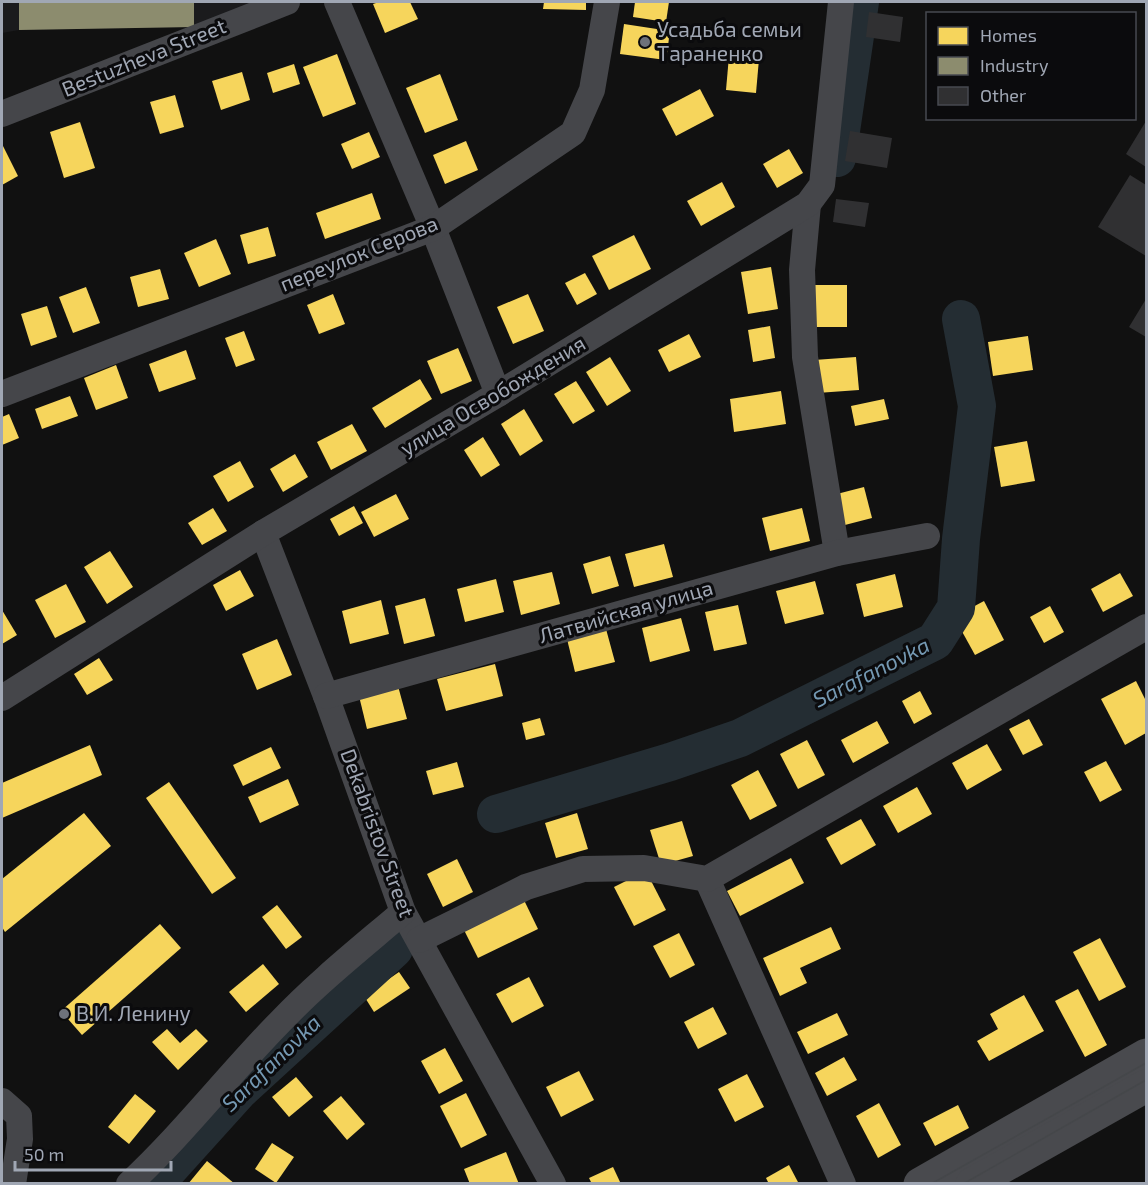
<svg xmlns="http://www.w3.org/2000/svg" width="1148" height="1185" font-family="'Exo 2',sans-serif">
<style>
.built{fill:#1b1b1d}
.homes{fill:#f6d55c}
.industry{fill:#8c8c6e}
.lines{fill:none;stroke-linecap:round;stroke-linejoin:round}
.river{stroke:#242d33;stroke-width:38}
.building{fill:#303032}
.street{stroke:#45464a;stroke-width:26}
.secondary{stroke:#494a4e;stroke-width:33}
.tram{stroke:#45474a;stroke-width:1.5}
.poi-dot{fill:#6e727b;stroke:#0b0b0d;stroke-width:2}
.labels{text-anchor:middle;stroke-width:6;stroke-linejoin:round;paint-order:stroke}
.poi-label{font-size:21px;fill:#a0a7b4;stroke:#0b0b0d;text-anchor:start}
.street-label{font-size:21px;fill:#a0a7b4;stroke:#0b0b0d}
.water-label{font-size:22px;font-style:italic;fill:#7498b2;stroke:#0b0b0d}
</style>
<rect width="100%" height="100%" fill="#111"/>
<polygon class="built" points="2,2 252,2 223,23 194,27 19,30 2,33"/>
<g class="homes">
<polygon points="379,2 410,2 418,19 385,33 373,4"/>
<polygon points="544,2 586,2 586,10 543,9"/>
<polygon points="635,2 669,2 666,22 633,17"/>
<polygon points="624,24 670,31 666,60 620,54"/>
<polygon points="337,54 356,104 323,117 303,67"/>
<polygon points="729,56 759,59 756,93 726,90"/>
<polygon points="294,64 300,84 273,93 267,73"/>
<polygon points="242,72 250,100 221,110 212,81"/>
<polygon points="440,74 458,120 425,133 406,88"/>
<polygon points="700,89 714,116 676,136 662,109"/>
<polygon points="175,95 184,127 160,134 150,102"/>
<polygon points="80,122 95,168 64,178 50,132"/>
<polygon points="369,132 380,157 352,169 341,144"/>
<polygon points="466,141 478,170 445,184 433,155"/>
<polygon points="2,144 18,176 2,185"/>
<polygon points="789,149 803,173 777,188 763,164"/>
<polygon points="722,182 735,207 701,226 687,201"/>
<polygon points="372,193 381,219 325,239 316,213"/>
<polygon points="268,227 276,256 248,264 240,235"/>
<polygon points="634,235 651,269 609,290 592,256"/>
<polygon points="216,239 231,274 199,287 184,253"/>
<polygon points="771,267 778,309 748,314 741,272"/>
<polygon points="160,269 169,299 138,307 130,277"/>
<polygon points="585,273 597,294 577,305 565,283"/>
<rect x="814" y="285" width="33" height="42"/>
<polygon points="86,287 100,323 73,333 59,297"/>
<polygon points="333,294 345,324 319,334 307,305"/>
<polygon points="528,294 544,331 513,344 497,307"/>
<polygon points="47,306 57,337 31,346 21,314"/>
<polygon points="770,326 775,358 753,362 748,330"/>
<polygon points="244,331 255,360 236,367 225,338"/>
<polygon points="689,334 701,357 669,372 658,350"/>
<polygon points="1028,336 1033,370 993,376 988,342"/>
<polygon points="458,348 472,381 441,394 427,361"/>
<polygon points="186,350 196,379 159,392 149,364"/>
<polygon points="610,357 631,391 607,406 586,372"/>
<polygon points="856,357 859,390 817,393 814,360"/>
<polygon points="116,365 128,398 96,410 84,378"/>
<polygon points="420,379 432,399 385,428 372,408"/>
<polygon points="576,381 595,411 573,424 554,394"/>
<polygon points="781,391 786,424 734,432 730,399"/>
<polygon points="70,396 78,416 42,429 35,409"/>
<polygon points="884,399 889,419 855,426 851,406"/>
<polygon points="524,409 543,441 520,456 501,424"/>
<polygon points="9,414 19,438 2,445 2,417"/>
<polygon points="352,424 367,451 331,470 317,442"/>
<polygon points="483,437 500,465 481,477 464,450"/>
<polygon points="1027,441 1035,481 1001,487 994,447"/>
<polygon points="295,454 308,477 283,492 270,469"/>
<polygon points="240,461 254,487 228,502 213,476"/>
<polygon points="864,487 872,518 841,526 833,495"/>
<polygon points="396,494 409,519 374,537 361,512"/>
<polygon points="354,506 363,523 339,536 330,519"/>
<polygon points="213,508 227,531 202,545 188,523"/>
<polygon points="802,508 810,541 770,551 762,518"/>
<polygon points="664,544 673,577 634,587 625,554"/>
<polygon points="110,551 133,587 107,604 84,567"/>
<polygon points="610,556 619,586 592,594 583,564"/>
<polygon points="240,570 254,596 226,611 213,585"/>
<polygon points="552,572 560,604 521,615 513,581"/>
<polygon points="1120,573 1133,596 1103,612 1091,589"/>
<polygon points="895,574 903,607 864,617 856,584"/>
<polygon points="496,579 504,612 465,622 457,589"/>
<polygon points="815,581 824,614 785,624 776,591"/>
<polygon points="66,584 86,622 55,638 35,600"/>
<polygon points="425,598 435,636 404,644 395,606"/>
<polygon points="381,600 389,634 350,644 342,611"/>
<polygon points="984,601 1004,640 975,655 954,617"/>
<polygon points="738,605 747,644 714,651 705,612"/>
<polygon points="1050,606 1064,632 1044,643 1030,617"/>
<polygon points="2,610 17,635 2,644"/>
<polygon points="681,618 690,651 650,662 642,628"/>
<polygon points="606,629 615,662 575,672 567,639"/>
<polygon points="277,639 292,675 257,690 242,654"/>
<polygon points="99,658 113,680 87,695 74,674"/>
<polygon points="495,664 503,696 446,711 437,679"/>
<polygon points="1136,681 1146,701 1146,733 1125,745 1101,699"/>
<polygon points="398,686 407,719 367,729 359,696"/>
<polygon points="920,691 932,714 914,724 902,701"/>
<polygon points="540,718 545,735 526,740 522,723"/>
<polygon points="1029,719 1043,745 1023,755 1009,729"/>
<polygon points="877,721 889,743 853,763 841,740"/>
<polygon points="807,740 825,775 798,789 780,754"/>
<polygon points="987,744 1002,770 967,790 952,763"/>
<polygon points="90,745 102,775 2,818 2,783"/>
<polygon points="271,747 281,768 243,786 233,765"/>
<polygon points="1106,761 1122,790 1100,802 1084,772"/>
<polygon points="457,762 464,787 433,795 426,771"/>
<polygon points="758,770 777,806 750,820 731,785"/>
<polygon points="288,779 299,805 260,823 248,797"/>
<polygon points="169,782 236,878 212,894 146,798"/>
<polygon points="917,787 932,814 898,833 883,806"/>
<polygon points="84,813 111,846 5,932 2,927 2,879"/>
<polygon points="577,813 588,849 556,858 545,823"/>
<polygon points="861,819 876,845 841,865 826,838"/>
<polygon points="682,821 693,856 661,865 650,830"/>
<polygon points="791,858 804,883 740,916 727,891"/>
<polygon points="457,859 473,892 443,907 427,874"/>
<polygon points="646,871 666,910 634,926 614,887"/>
<polygon points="523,898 538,929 478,958 463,928"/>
<polygon points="277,905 302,937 286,949 262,917"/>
<polygon points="160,924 181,948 82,1035 61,1011"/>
<polygon points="831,927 841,949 800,968 807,983 780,996 763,958"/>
<polygon points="679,933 695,965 670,978 653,946"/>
<polygon points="1100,938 1126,987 1099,1001 1073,952"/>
<polygon points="263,964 279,984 246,1012 229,992"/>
<polygon points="399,972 410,988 374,1012 364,996"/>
<polygon points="529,977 544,1006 512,1023 496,994"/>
<polygon points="1078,989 1107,1045 1085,1057 1055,1001"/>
<polygon points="1024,995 1044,1031 989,1061 977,1041 998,1029 990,1014"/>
<polygon points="713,1007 727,1034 698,1049 684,1022"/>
<polygon points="837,1013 848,1035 808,1054 797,1032"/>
<polygon points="167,1029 180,1043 196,1029 208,1041 178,1070 152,1042"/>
<polygon points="445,1048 463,1081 439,1094 421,1061"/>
<polygon points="844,1057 857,1080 827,1096 815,1073"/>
<polygon points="579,1071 594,1100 561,1117 546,1087"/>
<polygon points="747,1074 764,1107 735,1122 718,1089"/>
<polygon points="296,1077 313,1097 289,1117 272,1097"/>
<polygon points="466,1093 487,1135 461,1148 440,1106"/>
<polygon points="135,1094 156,1111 129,1144 108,1127"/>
<polygon points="341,1096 365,1124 347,1140 323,1111"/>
<polygon points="879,1103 901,1145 878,1158 856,1116"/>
<polygon points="958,1105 969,1128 935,1146 923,1123"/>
<polygon points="272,1143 294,1157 276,1183 255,1169"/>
<polygon points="506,1152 519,1184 470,1184 464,1169"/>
<polygon points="207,1161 235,1184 188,1184"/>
<polygon points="789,1165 799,1184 769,1184 766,1178"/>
<polygon points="613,1167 621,1184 592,1184 589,1178"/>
</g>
<polygon class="industry" points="19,2 194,2 194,27 19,30"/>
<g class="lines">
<g class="river">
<polyline points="837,158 860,2"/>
<polyline points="496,814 670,762 740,738 935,641 956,608 961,539 977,406 961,319"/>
<polyline points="155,1184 239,1091 394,949"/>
</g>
</g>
<g class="building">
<polygon points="869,12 903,17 900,42 866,37"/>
<polygon points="1146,121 1146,167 1126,154"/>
<polygon points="850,131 892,138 887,168 845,161"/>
<polygon points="1130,175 1146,185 1146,256 1098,227"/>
<polygon points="836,199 869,203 865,227 833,222"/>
<polygon points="1146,299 1146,337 1129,327"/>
</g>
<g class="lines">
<g class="street">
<polyline points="337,2 433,228 498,394"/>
<polyline points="2,114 287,2"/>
<polyline points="808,204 802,270 805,357 837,553"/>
<polyline points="2,394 433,228 573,133 592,90 607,2"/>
<polyline points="263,533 326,696 403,912 553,1184"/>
<polyline points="326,696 837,553 927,536"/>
<polyline points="2,698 263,533 498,394 808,204 822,185 841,2"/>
<polyline points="707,879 843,1184"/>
<polyline points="419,940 526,887 583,869 644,868 707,879 1146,627"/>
<polyline points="2,1101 19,1116 20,1139 13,1184"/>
<path d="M 129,1184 C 183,1134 228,1075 280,1022 C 318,982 361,948 403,912"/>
</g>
<g class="secondary">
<polyline points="920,1184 1146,1055"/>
<polyline points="972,1184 1146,1086"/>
</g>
<g class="tram">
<polyline points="931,1184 1146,1063"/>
<polyline points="963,1184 1146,1080"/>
</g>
</g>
<g class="poi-dot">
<circle cx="645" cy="42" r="6"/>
<circle cx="64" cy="1014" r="6"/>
</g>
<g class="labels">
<g class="poi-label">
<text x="657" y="37">Усадьба семьи<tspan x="657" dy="24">Тараненко</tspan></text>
<text x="76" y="1021">В.И. Ленину</text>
</g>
<g class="street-label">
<text transform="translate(144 58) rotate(-22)" y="7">Bestuzheva Street</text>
<text transform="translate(359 254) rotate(-22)" y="7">переулок Серова</text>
<text transform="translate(493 396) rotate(-31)" y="7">улица Освобождения</text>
<text transform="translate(626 612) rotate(-16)" y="7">Латвийская улица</text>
<text transform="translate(377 833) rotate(70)" y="7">Dekabristov Street</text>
</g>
<g class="water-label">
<text transform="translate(871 672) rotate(-27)" y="8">Sarafanovka</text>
<text transform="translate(271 1063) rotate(-44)" y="8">Sarafanovka</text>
</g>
</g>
<rect width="1148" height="1185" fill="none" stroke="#a0a7b4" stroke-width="6"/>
<rect x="926" y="12" width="210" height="108" fill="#0b0b0d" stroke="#474950" stroke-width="1.5"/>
<rect x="938" y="27" width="30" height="18" fill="#f6d55c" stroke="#474950" stroke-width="1.5"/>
<text x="980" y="42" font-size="18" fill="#a0a7b4">Homes</text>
<rect x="938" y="57" width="30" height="18" fill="#8c8c6e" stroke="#474950" stroke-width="1.5"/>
<text x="980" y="72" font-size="18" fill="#a0a7b4">Industry</text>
<rect x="938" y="87" width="30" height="18" fill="#303032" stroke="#474950" stroke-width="1.5"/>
<text x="980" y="102" font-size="18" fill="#a0a7b4">Other</text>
<path d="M15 1161v9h156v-9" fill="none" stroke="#a0a7b4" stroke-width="3"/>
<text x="24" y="1161" font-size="18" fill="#a0a7b4" stroke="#0b0b0d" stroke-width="4.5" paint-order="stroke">50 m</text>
</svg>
